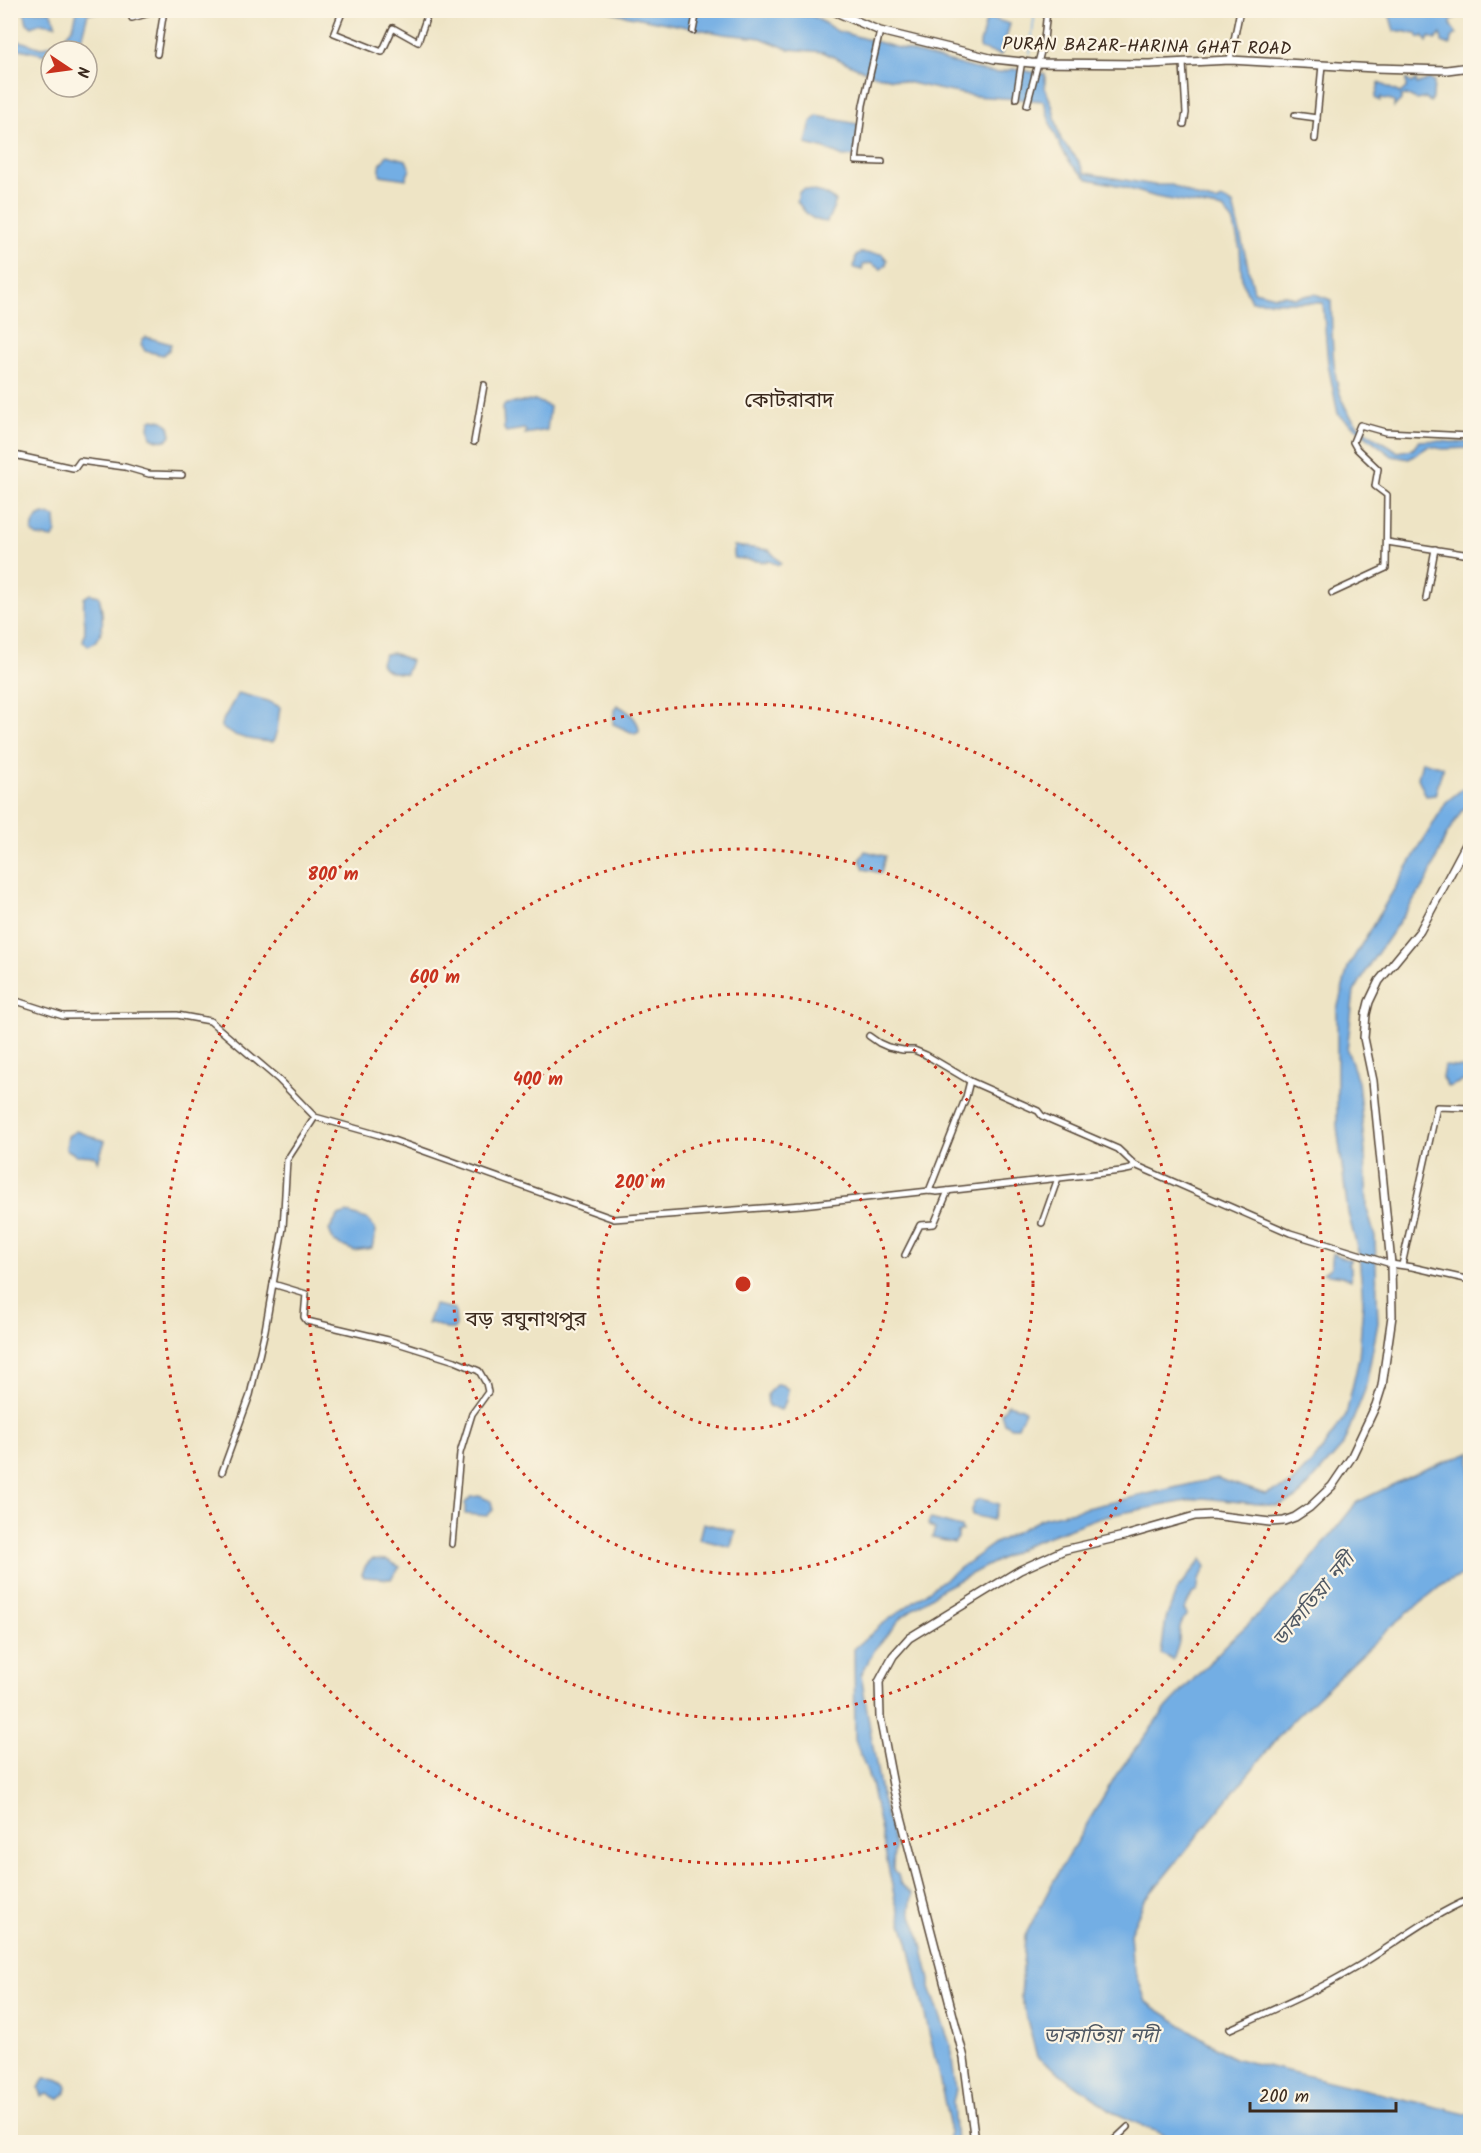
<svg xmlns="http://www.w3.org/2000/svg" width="1481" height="2153" font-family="Kalam,'Noto Sans Bengali',sans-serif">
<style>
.water{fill:#73aee4;stroke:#576c81;stroke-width:1.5}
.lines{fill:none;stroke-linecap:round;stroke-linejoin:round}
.stream{stroke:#73aee4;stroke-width:1.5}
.minor-casing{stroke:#564637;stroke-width:8}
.major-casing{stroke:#564637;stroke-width:10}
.minor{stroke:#fff;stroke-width:5}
.major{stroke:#fff;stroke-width:7}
.ring{fill:none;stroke:#c8321e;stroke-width:3;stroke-dasharray:3 6}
.labels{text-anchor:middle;stroke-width:4.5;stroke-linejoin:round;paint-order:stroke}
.street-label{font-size:18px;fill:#3b2a1e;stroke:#fcf5e5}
.water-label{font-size:20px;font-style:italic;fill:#4f5863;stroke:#fcf5e5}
.quarter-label{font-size:21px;fill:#3b2a1e;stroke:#fcf5e5}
.centre{fill:#c8321e;stroke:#fcf5e5;stroke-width:3}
.ring-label{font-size:18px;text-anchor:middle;font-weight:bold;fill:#c8321e;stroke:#fcf5e5;stroke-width:4.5;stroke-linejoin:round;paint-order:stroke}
</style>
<rect width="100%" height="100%" fill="#fcf5e5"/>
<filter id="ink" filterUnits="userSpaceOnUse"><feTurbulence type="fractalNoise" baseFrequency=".0167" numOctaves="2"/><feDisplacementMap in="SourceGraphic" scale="12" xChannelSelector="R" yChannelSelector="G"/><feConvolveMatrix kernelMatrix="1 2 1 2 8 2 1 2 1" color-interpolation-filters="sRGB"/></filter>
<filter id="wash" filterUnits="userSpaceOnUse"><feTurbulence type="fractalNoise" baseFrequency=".008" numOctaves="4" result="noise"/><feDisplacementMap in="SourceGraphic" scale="24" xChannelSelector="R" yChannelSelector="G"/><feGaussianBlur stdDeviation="1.35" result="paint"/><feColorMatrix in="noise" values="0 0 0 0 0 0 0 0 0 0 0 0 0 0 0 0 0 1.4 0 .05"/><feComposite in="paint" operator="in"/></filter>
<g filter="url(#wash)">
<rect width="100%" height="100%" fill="#eee4c5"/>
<g class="water">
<path d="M 769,10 L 782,14 L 813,16 L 837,31 L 983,71 L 997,73 L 1013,69 L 1045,74 L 1045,88 L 1052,105 L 1061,140 L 1078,160 L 1085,173 L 1154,185 L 1172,185 L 1197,197 L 1216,202 L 1222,199 L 1233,204 L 1254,291 L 1274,296 L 1286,295 L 1294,298 L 1315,294 L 1331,300 C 1333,339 1328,403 1363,429 C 1374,438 1387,443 1398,452 L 1413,449 L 1419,441 C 1437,439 1453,444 1470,442 L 1470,448 L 1442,449 L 1429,446 L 1409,459 L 1392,456 L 1338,414 L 1328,364 L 1323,303 L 1251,301 L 1242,281 L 1240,249 L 1233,221 L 1223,209 L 1156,197 L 1113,184 L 1088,179 L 1072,165 L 1062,150 L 1050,123 L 1044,101 L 974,96 L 937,89 L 871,74 L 823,52 L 788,49 L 761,38 L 724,34 L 624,15 L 608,11 Z"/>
<polygon points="24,11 50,11 56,25 40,23 32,27 27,23"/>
<polygon points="77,11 146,11 88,13 81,40 71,51 51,51 51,55 46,55 11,47 11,38 41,48 61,41 73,27"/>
<path d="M 1458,11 L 1455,18 L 1451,21 L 1451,26 L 1457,34 L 1451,38 L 1450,45 L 1442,42 L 1441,34 L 1435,40 L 1429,37 L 1427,42 L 1423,36 L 1419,38 L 1417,34 C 1407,34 1403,29 1394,31 L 1389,13 L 1395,11 Z"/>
<polygon points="987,17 1010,24 1001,55 980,49 980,43"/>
<polygon points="1406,79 1411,83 1416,80 1417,84 1429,79 1434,82 1433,98 1430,102 1426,98 1416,100 1406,95 1401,96 1401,100 1394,107 1394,102 1387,99 1384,100 1381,97 1380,101 1375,98 1379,83 1400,93 1406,88"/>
<polygon points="817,116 858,124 855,156 843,157 825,149 806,144 811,122"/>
<polygon points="387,155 406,160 410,169 406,179 380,175 380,165"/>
<path d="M 804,189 L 823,193 L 836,201 L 827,222 C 811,221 805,213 797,201 L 799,192 Z"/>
<polygon points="860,253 882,254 887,260 886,265 881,269 870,263 863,265 862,270 854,268 856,255"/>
<polygon points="146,337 171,344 169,350 163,355 145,351 141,344 143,339"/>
<path d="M 535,400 L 550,407 L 547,430 L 525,434 L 526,431 L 524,429 L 506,432 L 504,429 L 503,407 L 504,405 C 514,401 524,403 535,400 Z"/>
<path d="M 153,419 L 163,421 L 169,426 L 171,435 C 166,443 158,441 151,437 L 149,427 L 150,421 Z"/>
<path d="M 44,514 L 55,517 L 56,532 L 53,538 L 37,536 L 32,532 C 33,522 35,517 44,514 Z"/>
<polygon points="734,546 769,550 781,563 779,565 769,561 765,562 734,558"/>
<path d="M 90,594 L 99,596 C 103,612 107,639 88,646 L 83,641 C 88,627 82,612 84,598 Z"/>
<path d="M 393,653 L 411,661 L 406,674 C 395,672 384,673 381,662 L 385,654 Z"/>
<path d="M 238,693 L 268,701 L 280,707 L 277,731 L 273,742 C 256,741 234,738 221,727 L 221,724 Z"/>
<path d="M 617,705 C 627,710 640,720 639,732 L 635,734 L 613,724 L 614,710 Z"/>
<polygon points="1422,761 1443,767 1435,795 1426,796 1418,778"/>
<polygon points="1470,783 1470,805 1462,810 1446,836 1426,883 1372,961 1354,992 1347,1050 1358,1081 1365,1151 1367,1209 1375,1237 1378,1323 1365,1390 1342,1447 1297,1498 1277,1506 1203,1498 1100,1517 1033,1542 944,1588 903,1616 875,1649 861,1675 882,1799 894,1844 893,1870 898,1875 900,1883 912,1894 910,1910 920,1936 930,1980 930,1987 950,2044 956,2089 953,2103 956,2142 949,2142 949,2123 935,2058 908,1942 895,1900 871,1783 855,1740 854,1649 881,1625 995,1543 1043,1518 1217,1478 1265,1494 1290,1485 1317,1457 1346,1415 1359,1358 1363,1301 1359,1255 1348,1213 1337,1126 1337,1010 1348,967 1446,802"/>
<polygon points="865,851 885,856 881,873 864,869 860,859"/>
<polygon points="1444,1066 1470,1068 1470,1083 1463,1081 1448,1087 1442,1078"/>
<polygon points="76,1131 105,1141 98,1162 95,1156 76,1155 66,1149 68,1136"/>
<polygon points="348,1213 369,1220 376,1231 372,1248 354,1251 334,1242 329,1230 338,1216"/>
<polygon points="1333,1253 1345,1259 1351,1259 1348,1264 1351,1267 1351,1280 1342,1276 1323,1273 1331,1267"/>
<polygon points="434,1305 455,1309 456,1326 454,1329 446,1329 432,1323 427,1324"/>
<polygon points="777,1384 782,1385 788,1389 786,1401 781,1410 768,1406 767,1394"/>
<polygon points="1008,1404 1022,1408 1025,1411 1018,1427 1012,1427 1004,1423 1001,1413"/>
<polygon points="1470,1452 1470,1572 1443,1584 1391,1627 1290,1723 1145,1900 1130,1933 1132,1961 1146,2002 1233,2058 1470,2115 1470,2142 1179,2142 1115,2113 1037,2057 1021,1997 1025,1936 1055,1878 1116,1775 1167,1707 1230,1641 1294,1581 1357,1502 1421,1471"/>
<polygon points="479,1496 491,1501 493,1510 487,1516 465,1514 465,1503 471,1497"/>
<polygon points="981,1499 999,1504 993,1520 972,1515 971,1510 975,1501"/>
<polygon points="931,1519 961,1527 962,1531 958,1533 958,1538 954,1543 932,1538 935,1529 928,1525 929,1521"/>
<polygon points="703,1523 735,1531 731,1547 699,1539"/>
<polygon points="372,1559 387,1560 400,1567 391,1579 364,1577 362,1574 366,1565"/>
<path d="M 1202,1559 L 1206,1567 L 1199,1580 L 1197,1592 L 1193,1593 L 1184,1610 L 1187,1614 C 1178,1626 1180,1628 1179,1641 C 1178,1647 1175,1654 1173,1660 L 1161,1654 L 1166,1619 L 1177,1590 Z"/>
<path d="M 44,2078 C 54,2078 60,2078 67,2086 L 66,2093 L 59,2099 L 48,2094 L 42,2096 L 39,2088 Z"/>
</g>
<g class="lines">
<polyline class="stream" points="1030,53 1035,10"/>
</g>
</g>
<g filter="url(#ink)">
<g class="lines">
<defs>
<g id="minor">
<polyline points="343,10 334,33 382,52 393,28 418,42 429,10"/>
<polyline points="132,18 161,10"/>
<polyline points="693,31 697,10"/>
<polyline points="880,31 863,105 856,161 882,162"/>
<polyline points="157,54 164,10"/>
<polyline points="1230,60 1240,10"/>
<polyline points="1183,63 1186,113 1184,124"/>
<polyline points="1016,98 1022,60"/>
<polyline points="1027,105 1044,40 1047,10"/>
<polyline points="1295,115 1317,118"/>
<polyline points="1315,139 1322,65"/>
<polyline points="474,442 484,385"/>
<polyline points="10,454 73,468 75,468 80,461 125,467 149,474 182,475"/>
<polyline points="1387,542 1470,555"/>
<polyline points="1332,593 1386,568 1387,495 1375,486 1378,469 1357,449 1353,442 1360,425 1385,432 1470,436"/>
<polyline points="1426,598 1435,549"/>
<polyline points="10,999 63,1016 177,1015 210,1021 278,1079 315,1117 379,1135 614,1219 802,1205 929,1191 937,1192 1121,1171 1131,1169 1135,1165"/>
<polyline points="869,1036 879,1043 888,1047 903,1050 914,1050 926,1055 970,1081 1038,1111 1042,1116 1118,1149 1135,1165 1290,1233 1391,1264 1412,1267 1470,1280"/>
<polyline points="929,1191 966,1097 970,1081"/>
<polyline points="1042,1223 1058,1178"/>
<polyline points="905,1255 920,1225 934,1224 948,1191"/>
<polyline points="1402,1265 1437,1107 1470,1108"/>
<polyline points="273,1284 283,1228 287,1160 315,1117"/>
<polyline points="222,1472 250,1395 265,1330 273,1284 306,1294 304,1317 307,1321 388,1340 455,1361 479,1371 486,1383 488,1392 472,1414 460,1453 452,1544"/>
<path d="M 1230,2029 C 1272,2010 1315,1992 1355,1968 C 1394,1945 1429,1916 1470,1899"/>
<polyline points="1112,2142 1128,2127"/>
</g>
<g id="major">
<polyline points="831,10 880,31 994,59 1031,63 1149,64 1230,60 1375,68 1447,70 1470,67"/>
<polyline points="975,2142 964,2058 894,1790 880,1717 879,1682 893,1656 909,1638 1020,1570 1064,1550 1128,1535 1195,1516 1212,1515 1270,1522 1284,1521 1295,1517 1310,1507 1332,1486 1351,1458 1376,1405 1382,1386 1392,1316 1391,1264 1373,1081 1364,1038 1366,1014 1369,1002 1379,981 1420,931 1470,837"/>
</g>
</defs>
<use href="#minor" class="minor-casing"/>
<use href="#major" class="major-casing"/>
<use href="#minor" class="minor"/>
<use href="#major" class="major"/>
</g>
</g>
<g class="ring">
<circle cx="743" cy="1284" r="145"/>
<circle cx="743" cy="1284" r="290"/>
<circle cx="743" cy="1284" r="435"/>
<circle cx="743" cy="1284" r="580"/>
</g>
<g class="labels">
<g class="street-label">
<text transform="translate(1147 46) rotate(1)" y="6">PURAN BAZAR-HARINA GHAT ROAD</text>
</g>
<g class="water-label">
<text transform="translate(1313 1599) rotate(-50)" y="7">ডাকাতিয়া নদী</text>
<text x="1101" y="2042">ডাকাতিয়া নদী</text>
</g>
<g class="quarter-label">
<text x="789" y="407">কোটরাবাদ</text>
<text x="526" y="1326">বড় রঘুনাথপুর</text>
</g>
</g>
<circle cx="743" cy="1284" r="9" class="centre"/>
<g class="ring-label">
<text x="333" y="880">800 m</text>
<text x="435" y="983">600 m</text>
<text x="538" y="1085">400 m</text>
<text x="640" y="1188">200 m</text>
</g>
<rect width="1481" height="2153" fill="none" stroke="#fcf5e5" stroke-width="36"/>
<g transform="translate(69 69) rotate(103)"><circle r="28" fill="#fcf5e5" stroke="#afa495" stroke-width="1.5"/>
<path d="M0-4.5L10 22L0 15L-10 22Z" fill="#c8321e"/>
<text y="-9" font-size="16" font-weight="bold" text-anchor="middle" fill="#3b2a1e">N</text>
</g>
<path d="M1250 2102v9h146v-9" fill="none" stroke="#3b2a1e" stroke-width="3"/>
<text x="1259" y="2102" font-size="18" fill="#3b2a1e" stroke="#fcf5e5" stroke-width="4.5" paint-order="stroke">200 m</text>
</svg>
